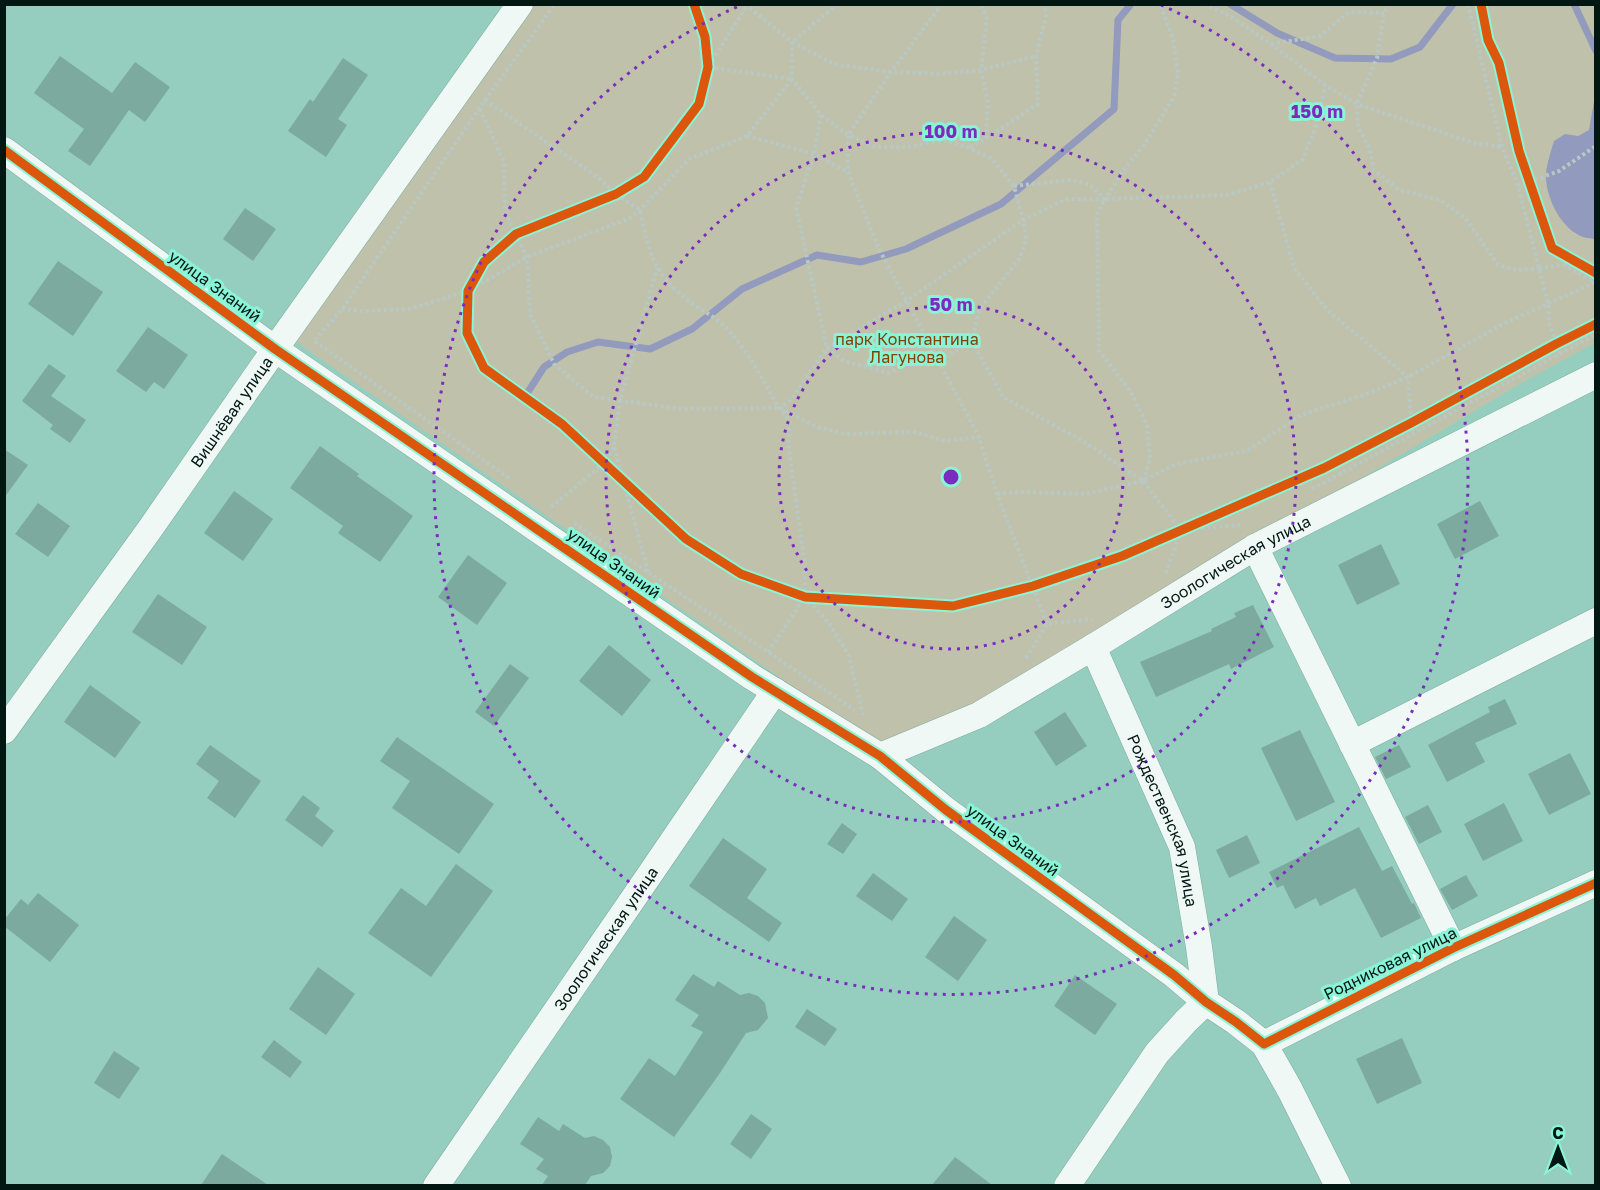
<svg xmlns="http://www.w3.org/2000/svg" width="1600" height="1190" font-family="'Golos Text',sans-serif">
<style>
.green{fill:#c0c1aa}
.water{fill:#929abd}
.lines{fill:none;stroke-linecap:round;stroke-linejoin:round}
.stream{stroke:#929abd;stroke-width:7}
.building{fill:#7caa9e}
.minor-casing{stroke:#7dac9f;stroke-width:27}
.path{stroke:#b8c8c4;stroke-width:4;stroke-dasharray:3 3;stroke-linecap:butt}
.minor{stroke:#eff8f5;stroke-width:26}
.path-bridge{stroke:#b8c8c4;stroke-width:4;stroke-dasharray:3 3;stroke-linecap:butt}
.cycleway-casing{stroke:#8af4d6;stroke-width:13}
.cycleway{stroke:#dc560c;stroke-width:9}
.ring{fill:none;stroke:#7b2cbf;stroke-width:3;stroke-dasharray:3 6}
.labels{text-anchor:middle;stroke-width:6;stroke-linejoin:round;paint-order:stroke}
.street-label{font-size:16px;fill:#021712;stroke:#8af4d6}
.park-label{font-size:16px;fill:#854101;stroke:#8af4d6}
.centre{fill:#7b2cbf;stroke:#8af4d6;stroke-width:3}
.ring-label{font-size:18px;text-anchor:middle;font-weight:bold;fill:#7b2cbf;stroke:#8af4d6;stroke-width:6;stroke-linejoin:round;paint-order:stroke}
</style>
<rect width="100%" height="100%" fill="#95cebe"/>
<polygon class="green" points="533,5 1595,5 1595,343 1523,382 1221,562 950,719 880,747 295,341"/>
<path class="water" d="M 1595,96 L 1596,239 L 1595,239 C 1589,238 1582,238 1577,234 C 1559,224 1545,195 1546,174 C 1547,163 1551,151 1554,141 L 1565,134 L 1578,136 L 1589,130 Z"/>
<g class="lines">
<g class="stream">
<polyline points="1230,4 1277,33 1335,58 1391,59 1420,47 1453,4"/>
<polyline points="1574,4 1596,51"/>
<polyline points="528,392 544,367 567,352 598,342 650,349 692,329 742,289 817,255 861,262 906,249 1001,204 1114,109 1118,20 1131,4"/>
</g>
</g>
<g class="building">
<polygon points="60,56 112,93 135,62 170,87 145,122 129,110 90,166 68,151 84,129 34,93"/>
<polygon points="343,58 368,75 338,119 347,125 326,157 288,131 310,99 313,102"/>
<polygon points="245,208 276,229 253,261 223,239"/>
<polygon points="58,261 103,292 73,336 28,304"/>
<polygon points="148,327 188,355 164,389 154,382 146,392 116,371"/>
<polygon points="49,364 66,376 51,396 86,420 70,443 50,429 53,425 22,401"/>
<polygon points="320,446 359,474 357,476 413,516 380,562 338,533 343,526 290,488"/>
<polygon points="4,449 28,465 4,498"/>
<polygon points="234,491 273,519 243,561 204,533"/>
<polygon points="1480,501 1499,536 1455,559 1437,524"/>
<polygon points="38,503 70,526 48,557 15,534"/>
<polygon points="1381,544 1400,584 1357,605 1338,565"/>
<polygon points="468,555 507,583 477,625 438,597"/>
<polygon points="158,594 207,627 182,665 132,632"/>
<polygon points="1253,605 1274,647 1231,669 1229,664 1156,697 1140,662 1212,631 1211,629 1236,617 1234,613"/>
<polygon points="609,645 651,680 622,716 579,681"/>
<polygon points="510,664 529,678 494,726 475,712"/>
<polygon points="90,685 141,722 115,758 64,722"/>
<polygon points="1505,699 1517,724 1475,743 1485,762 1447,782 1428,745 1490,712 1488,707"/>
<polygon points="1065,712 1087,746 1056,766 1034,732"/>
<polygon points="1300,730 1335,802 1296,821 1261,748"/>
<polygon points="397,737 494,804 459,854 392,808 410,781 380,761"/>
<polygon points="210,745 261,781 235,818 207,798 219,781 196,764"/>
<polygon points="1399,745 1411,767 1386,779 1375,757"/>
<polygon points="1570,753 1591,794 1549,815 1528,774"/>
<polygon points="303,795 320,808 315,816 334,831 322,847 285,820"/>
<polygon points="1504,803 1523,841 1483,861 1464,824"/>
<polygon points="1428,805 1442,832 1419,844 1405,817"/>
<polygon points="842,823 857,834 843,854 827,844"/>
<polygon points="1359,827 1382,871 1392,866 1412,904 1414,903 1421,918 1381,938 1355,888 1320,906 1316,898 1295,909 1283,885 1277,888 1269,872"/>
<polygon points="1247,835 1260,863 1229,878 1216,850"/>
<polygon points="723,838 767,869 747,898 782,923 769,942 689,886"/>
<polygon points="456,864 493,891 431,977 368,933 401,888 426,906"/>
<polygon points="873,873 908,899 892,921 856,896"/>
<polygon points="1466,875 1478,896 1452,910 1440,889"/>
<polygon points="38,893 79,925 50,962 4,926 4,920 21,899 28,905"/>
<polygon points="954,916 987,940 958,981 925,957"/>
<polygon points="318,967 355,994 326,1035 289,1009"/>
<polygon points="693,974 714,987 718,981 740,995 749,993 758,996 765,1003 768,1018 758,1030 746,1033 720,1073 674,1137 620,1099 649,1058 675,1076 703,1032 691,1026 699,1015 675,1000"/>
<polygon points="1075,975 1117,1004 1095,1035 1054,1006"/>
<polygon points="807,1009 837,1029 825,1046 795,1027"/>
<polygon points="1402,1038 1422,1083 1377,1104 1356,1059"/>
<polygon points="274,1040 302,1062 290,1078 261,1057"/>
<polygon points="114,1051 140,1068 119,1099 94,1083"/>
<polygon points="751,1114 772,1129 751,1159 730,1144"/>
<polygon points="538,1117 559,1131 563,1124 585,1138 594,1136 603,1140 610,1147 612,1157 610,1166 603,1173 591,1176 585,1185 542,1185 548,1176 536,1169 544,1159 520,1144"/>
<polygon points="222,1154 268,1185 201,1185"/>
<polygon points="955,1157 992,1185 932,1185"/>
</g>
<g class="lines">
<defs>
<g id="minor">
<polyline points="4,150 275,349 752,677 880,756 946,810 1174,975 1206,1002 1236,1022 1264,1044 1453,948 1596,883"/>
<polyline points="1255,547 1453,948"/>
<path id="s1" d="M 1093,647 L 1182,847 L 1199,947 L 1206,1002"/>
<path id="s2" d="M 4,731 L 150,529 L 275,349 L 520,4"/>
<polyline points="1352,744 1596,621"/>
<path id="s3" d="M 880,756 L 979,715 L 1093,647 L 1255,547 L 1596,375"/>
<polyline points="1264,1044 1290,1090 1338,1186"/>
<path id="s4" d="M 436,1186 L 646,880 L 775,691"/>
<polyline points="1067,1186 1157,1053 1186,1021 1206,1002"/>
</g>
</defs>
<use href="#minor" class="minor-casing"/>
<g class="path">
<polyline points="745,4 792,42 792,79 821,115 848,135 875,147 908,147 944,140 969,148 991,158 1014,186 1023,220 1026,239 1020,258 979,310 972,341 938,361"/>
<polyline points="838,4 792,42 834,64 891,72 940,74 981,70 1036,56"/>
<polyline points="942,4 891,72 848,135 848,172 879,249 979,437 997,494 1047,624"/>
<polyline points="1204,4 1230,16 1271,44 1325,85 1357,104 1474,143 1502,147"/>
<polyline points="1468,4 1502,147 1518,186 1548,303 1549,323 1560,353"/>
<polyline points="1271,44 1320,36 1349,12 1384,13"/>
<path d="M 485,100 L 596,176 L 616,194 L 640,210 C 647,245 652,270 681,295 C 693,306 710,313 722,324 C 747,348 762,379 779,408"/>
<polyline points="480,109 504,162 505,211 527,257 530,313 554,364 593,397 683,409 780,408 817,427 846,434 916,432 945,441 979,437"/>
<polyline points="821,115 814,154 796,208 827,348 844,361 889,373 932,350"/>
<polyline points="747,136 814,154 848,172"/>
<polyline points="986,138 1038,104 1036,56 1046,16 1045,4"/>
<polyline points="970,147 986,138 988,103 981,70 987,19 981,4"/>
<polyline points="1270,182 1294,268 1328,311 1408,377 1412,434"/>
<polyline points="1014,186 1070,180 1089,184 1105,199 1122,172 1144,145 1174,97 1178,72 1173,39 1162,9 1162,4"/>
<polyline points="1518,186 1559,171 1596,146"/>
<polyline points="1106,199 1228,195 1270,182 1303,159 1317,123 1325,86"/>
<polyline points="1539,268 1564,265 1594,282"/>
<polyline points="342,309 363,311 409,309 468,291 527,257 628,219 640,210 689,159 747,136 792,79 708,67 748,4"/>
<polyline points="972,341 1003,397 1081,440 1143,481 1181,530"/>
<polyline points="509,478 314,341 342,309 485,100 555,4"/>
<polyline points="1312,489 1596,334"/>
<polyline points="997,494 1022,492 1085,494 1143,481 1176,464 1247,451 1301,415 1364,395 1408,377 1505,323 1596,282"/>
<polyline points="551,507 604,463 614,447"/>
<polyline points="574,523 855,710"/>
<polyline points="648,572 614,446 620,400 657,268"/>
<polyline points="1166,573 1181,530 1242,525"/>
<polyline points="805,597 829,623 849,656 863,715"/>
<polyline points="768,652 805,597 805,566 789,451 789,420 780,408 791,400 827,348 906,301 1023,220 1066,199 1105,199 1097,214 1099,351 1131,392 1147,425 1150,459 1143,481"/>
<polyline points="1026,658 1047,624 1092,619"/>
</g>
<use href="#minor" class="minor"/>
<polyline class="path-bridge" points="1390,4 1384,13 1377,58 1357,104 1358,127 1369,147 1374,170 1399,190 1440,200 1466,219 1498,265 1516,270 1539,268"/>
<defs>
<g id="cycleway">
<polyline points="694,4 705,37 708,67 699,104 644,177 616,194 516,234 484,262 468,291 467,333 484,368 562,424 686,539 741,574 805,597 953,606 1033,586 1122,556 1324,468 1411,423 1556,344 1596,324"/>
<polyline points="1481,4 1488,40 1499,63 1519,151 1552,248 1596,273"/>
<polyline points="4,150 275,349 752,677 880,756 946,810 1174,975 1206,1002 1236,1022 1264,1044 1453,948 1596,883"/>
</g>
</defs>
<use href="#cycleway" class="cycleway-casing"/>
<use href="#cycleway" class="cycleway"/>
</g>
<g class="ring">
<circle cx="951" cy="477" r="172"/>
<circle cx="951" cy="477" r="345"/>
<path d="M1161 5A517 517 0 1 1 741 5"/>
</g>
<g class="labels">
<g class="street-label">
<text transform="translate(215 286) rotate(36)" y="6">улица Знаний</text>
<text dy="6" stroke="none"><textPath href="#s2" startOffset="392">Вишнёвая улица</textPath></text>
<text transform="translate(614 563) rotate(35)" y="6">улица Знаний</text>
<text dy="6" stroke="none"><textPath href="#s3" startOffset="406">Зоологическая улица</textPath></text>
<text dy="6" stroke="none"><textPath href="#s1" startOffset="188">Рождественская улица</textPath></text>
<text transform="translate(1013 840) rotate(36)" y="6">улица Знаний</text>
<text dy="6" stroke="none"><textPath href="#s4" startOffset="300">Зоологическая улица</textPath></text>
<text transform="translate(1390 963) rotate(-26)" y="6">Родниковая улица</text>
</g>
<g class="park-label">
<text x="907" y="345">парк Константина<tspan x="907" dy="18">Лагунова</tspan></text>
</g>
</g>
<circle cx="951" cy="477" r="9" class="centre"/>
<g class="ring-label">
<text x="1317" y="118">150 m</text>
<text x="951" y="138">100 m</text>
<text x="951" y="311">50 m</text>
</g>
<rect width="1600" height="1190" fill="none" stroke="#021712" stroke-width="12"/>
<g transform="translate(1558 1148)" stroke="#8af4d6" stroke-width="4.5" paint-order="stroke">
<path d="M0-4.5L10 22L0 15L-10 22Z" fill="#021712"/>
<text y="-9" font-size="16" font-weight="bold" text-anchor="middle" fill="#021712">С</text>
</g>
</svg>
